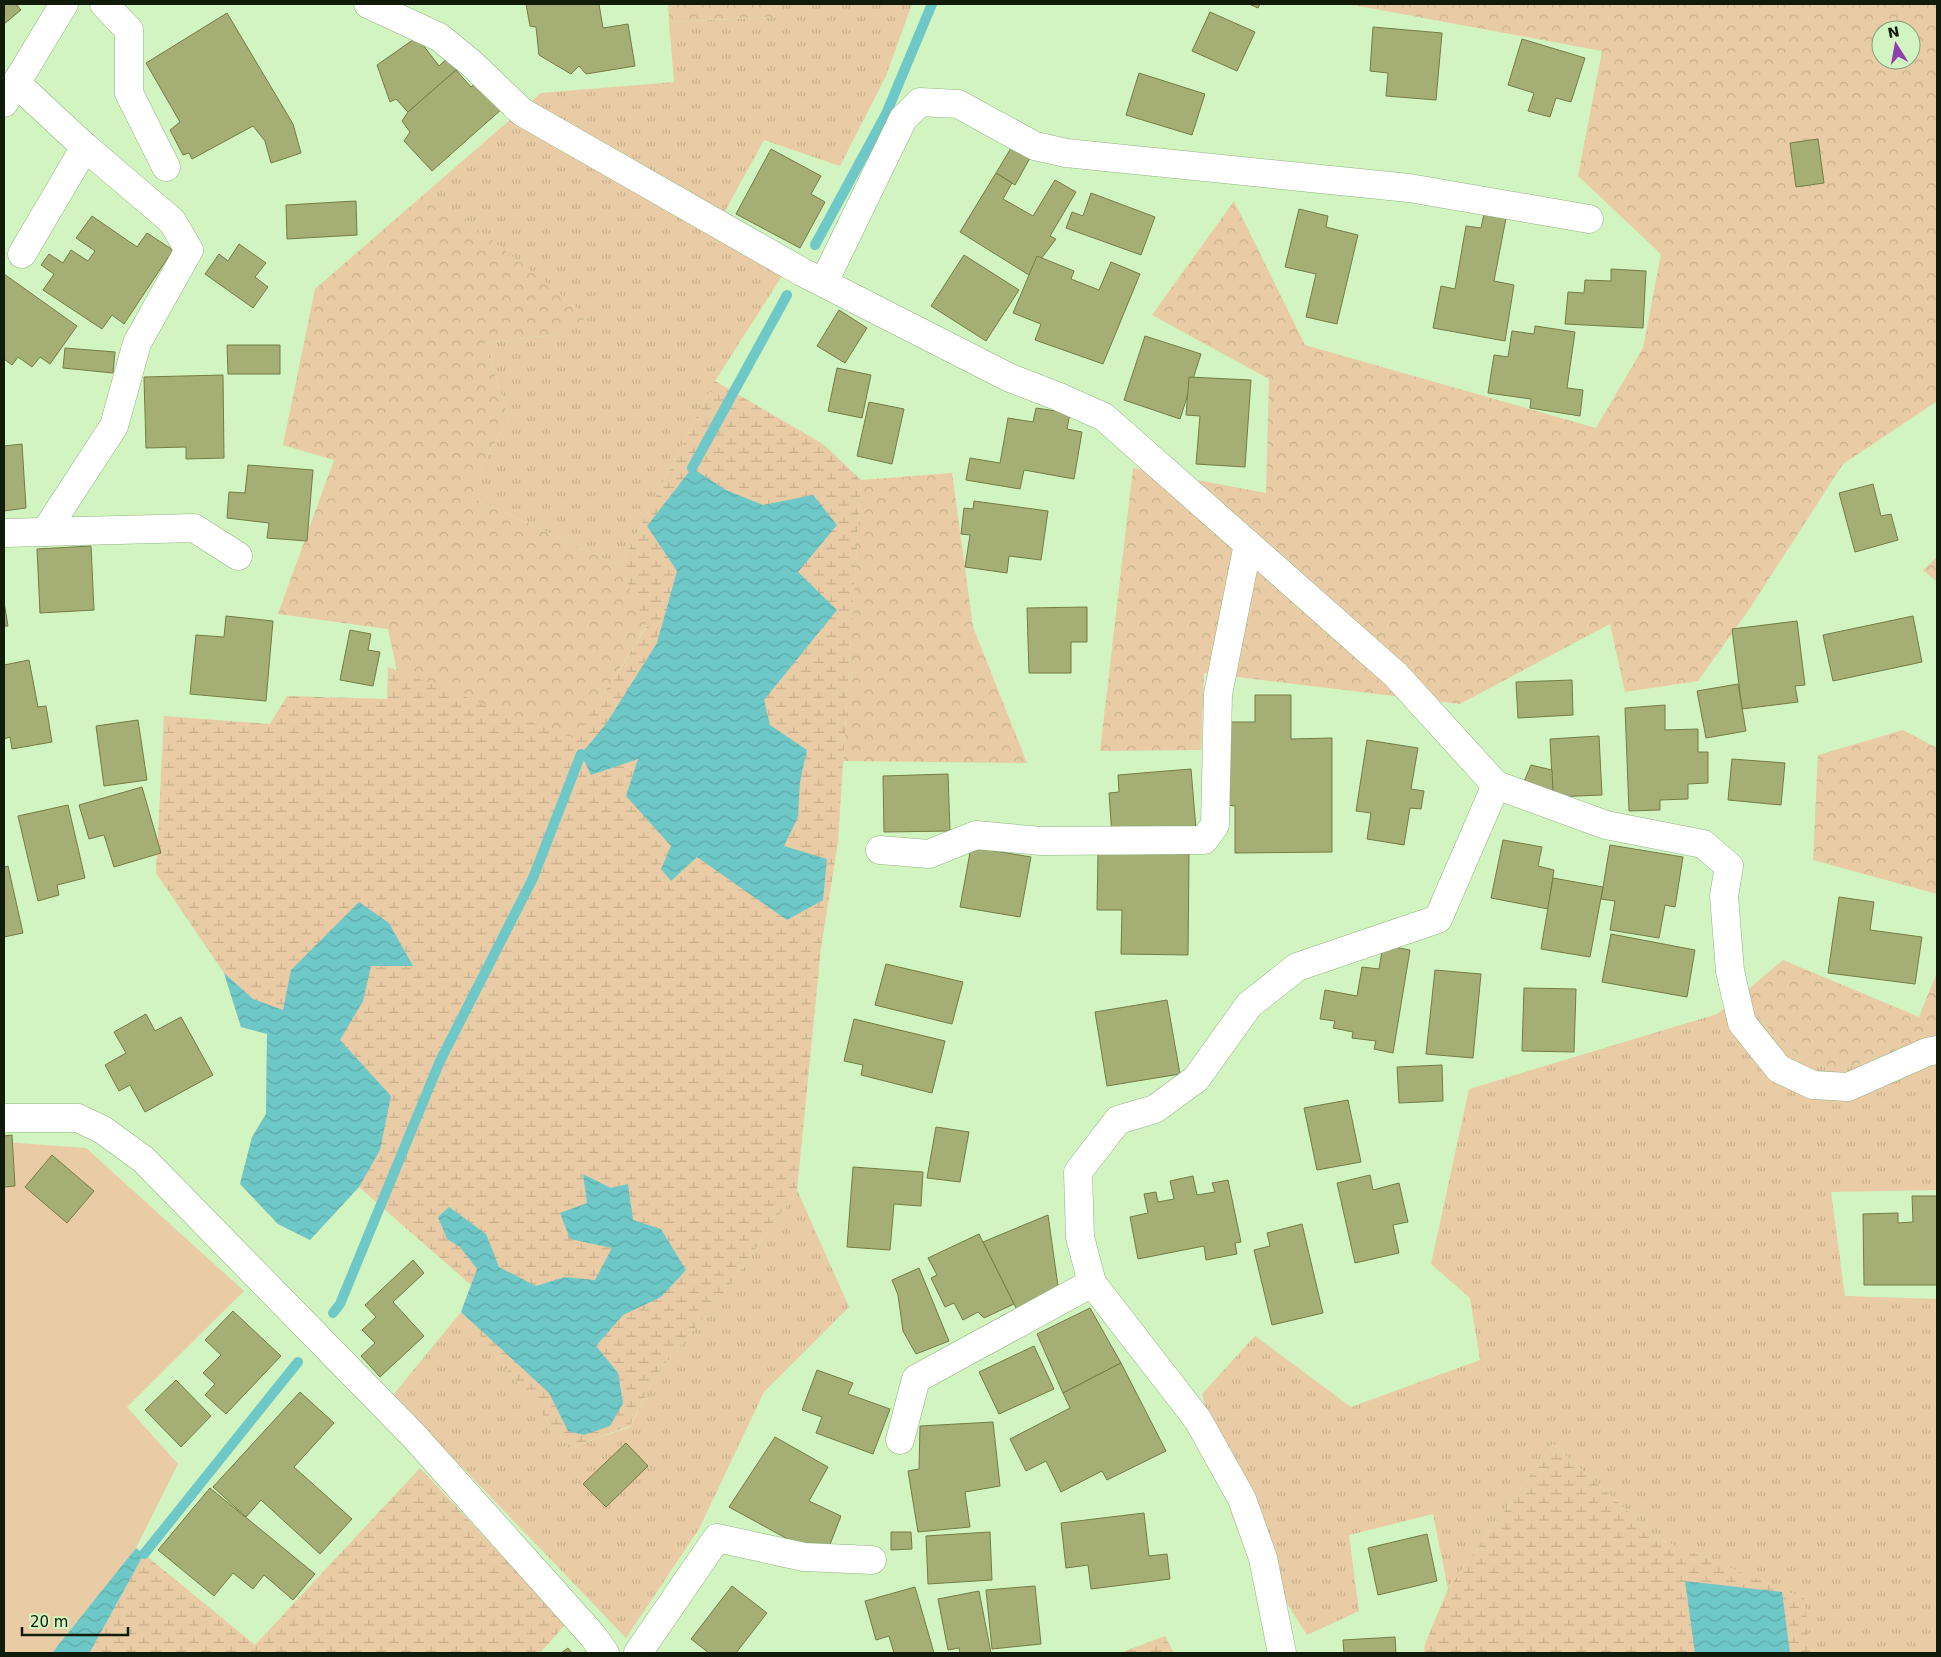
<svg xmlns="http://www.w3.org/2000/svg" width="1941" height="1657" font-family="'DejaVu Sans',sans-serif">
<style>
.grass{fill:url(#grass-tufts)}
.forest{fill:url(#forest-crowns);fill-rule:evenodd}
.wetland{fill:url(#wetland-marsh)}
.park{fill:#e9cca5}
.water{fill:url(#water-waves)}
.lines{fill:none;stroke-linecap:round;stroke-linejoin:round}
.stream{stroke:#6ec8c7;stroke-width:10}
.building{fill:#a5ae74;stroke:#747c44}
.minor-casing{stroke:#91b281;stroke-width:29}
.major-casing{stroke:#91b281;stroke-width:29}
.minor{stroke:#fff;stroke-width:28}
.major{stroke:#fff;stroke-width:28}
</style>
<defs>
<pattern id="grass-tufts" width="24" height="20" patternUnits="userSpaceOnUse" patternTransform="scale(1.25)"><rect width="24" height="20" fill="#e9cca5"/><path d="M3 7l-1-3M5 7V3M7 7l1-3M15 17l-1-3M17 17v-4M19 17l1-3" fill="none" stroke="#c7af8d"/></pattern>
<pattern id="forest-crowns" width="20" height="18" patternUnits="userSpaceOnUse" patternTransform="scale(1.25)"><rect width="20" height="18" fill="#e9cca5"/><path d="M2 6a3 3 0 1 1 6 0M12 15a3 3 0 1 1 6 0" fill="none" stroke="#c7af8d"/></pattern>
<pattern id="wetland-marsh" width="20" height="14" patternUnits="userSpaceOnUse" patternTransform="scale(1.25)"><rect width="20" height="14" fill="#e9cca5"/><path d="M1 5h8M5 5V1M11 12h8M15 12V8" fill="none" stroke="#c7af8d"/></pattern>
<pattern id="water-waves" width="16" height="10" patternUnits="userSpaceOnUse" patternTransform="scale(1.25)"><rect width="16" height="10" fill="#6ec8c7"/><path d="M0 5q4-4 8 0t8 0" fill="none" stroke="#5eabaa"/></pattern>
</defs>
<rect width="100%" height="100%" fill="#d1f4c0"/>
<g class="grass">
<polygon points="766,4 912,4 886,76 840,166 764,140 713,233 782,276 715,381 620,566 477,500 477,476 509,417 484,343 551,335 588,317 429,190 541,93 674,82 669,22 775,17"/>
<polygon points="1746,991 1761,1021 1802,1059 1836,1071 1937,1039 1937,1190 1831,1192 1845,1296 1937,1299 1937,1653 1811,1653 1803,1598 1659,1539 1553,1444 1448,1589 1433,1514 1349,1535 1359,1611 1307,1635 1232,1517 1202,1394 1255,1336 1351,1407 1480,1360 1470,1298 1431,1264 1469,1089 1717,1014"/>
<polygon points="797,1190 849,1307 764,1392 699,1529 626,1638 393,1395 461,1312 569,1448 630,1427 654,1378 730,1285"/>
</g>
<g class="forest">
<polygon points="668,4 766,4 775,17 669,22"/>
<path d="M 1348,4 L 1937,4 L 1937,401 L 1843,464 L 1750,608 L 1698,681 L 1625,692 L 1610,624 L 1460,704 L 1204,673 L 1201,750 L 1100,751 L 1133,468 L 1266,493 L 1269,379 L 1152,315 L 1234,201 L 1305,345 L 1596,428 L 1643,348 L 1661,254 L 1578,176 L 1602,51 ZM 1881,30 L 1911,30 L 1911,60 L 1881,60 Z"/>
<polygon points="429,190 589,317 551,335 484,343 509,417 477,476 477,500 620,566 647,625 575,740 397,671 388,629 278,614 334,460 283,445 315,289"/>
<polygon points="952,473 973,627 1027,763 843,761 861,480"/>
<polygon points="1937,557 1937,582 1923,570"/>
<polygon points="1903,730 1937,748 1937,894 1813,860 1818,755"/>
<polygon points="1783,960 1919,1017 1937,972 1937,1039 1836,1071 1802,1059 1761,1021 1746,991"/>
</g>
<g class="wetland">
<polygon points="715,381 823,444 861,480 838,842 821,948 797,1190 730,1285 654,1378 630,1426 569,1448 461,1312 471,1285 359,1187 310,1240 278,1224 240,1184 252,1137 266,1114 267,1034 241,1027 224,973 156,873 164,716 270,724 287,696 387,699 388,667 575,739 647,626 620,566"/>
<polygon points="1553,1444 1659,1539 1804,1598 1811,1653 1424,1653 1425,1644 1448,1589"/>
<polygon points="420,1468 566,1624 540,1653 89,1653 144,1554 255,1645"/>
<polygon points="1165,1636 1174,1653 1120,1653"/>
</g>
<polygon class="park" points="4,1142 86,1148 244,1291 127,1407 178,1464 136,1548 52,1653 4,1653"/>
<g class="water">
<polygon points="692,468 726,490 763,505 813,495 837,525 798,572 837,610 764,700 770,725 807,750 800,782 798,817 784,846 827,859 823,900 787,920 697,857 671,881 661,869 671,846 626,796 638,759 591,775 581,754 606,724 657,643 677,571 647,526"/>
<polygon points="359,902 389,923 413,966 371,966 363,1001 340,1040 391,1096 380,1150 359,1187 310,1240 278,1224 240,1184 252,1137 266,1114 267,1034 241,1027 224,973 253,999 283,1010 291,970"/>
<polygon points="583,1174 611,1188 628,1184 633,1220 661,1229 686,1270 661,1297 623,1315 596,1346 618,1373 623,1403 610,1426 584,1435 568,1431 549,1393 461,1312 477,1269 460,1247 447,1239 438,1217 449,1207 486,1234 499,1267 536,1286 565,1277 595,1280 612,1248 570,1239 560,1213 587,1203"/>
<polygon points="136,1548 144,1554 90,1652 52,1653"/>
<polygon points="1685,1581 1782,1592 1790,1653 1695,1653"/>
</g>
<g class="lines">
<g class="stream">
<polyline points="815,245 886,114 932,4"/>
<polyline points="692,468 787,295"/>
<polyline points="333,1313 340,1304 440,1061 533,878 581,754"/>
<polyline points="144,1554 298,1362"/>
</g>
</g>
<g class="building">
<polygon points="4,4 16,4 21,10 4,24"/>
<polygon points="526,4 599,4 603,28 628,24 635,66 586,74 579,66 571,74 539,55 536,27 530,26"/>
<polygon points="1249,4 1260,4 1258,8"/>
<polygon points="1210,12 1255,32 1237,71 1192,51"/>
<polygon points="227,13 293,124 301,153 271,163 265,141 253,126 192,159 189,153 183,155 170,130 180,122 146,63"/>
<polygon points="1373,27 1442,33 1436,100 1386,96 1388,73 1370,71"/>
<polygon points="417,37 439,66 451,55 463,70 456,70 408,112 396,99 390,102 377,65"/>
<polygon points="1522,39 1585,58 1571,102 1556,98 1550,117 1528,111 1534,93 1508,85"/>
<polygon points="456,70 471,87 479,80 503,108 432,171 404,141 410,132 402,121 408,112"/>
<polygon points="1139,73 1205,94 1192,135 1126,115"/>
<polygon points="1818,139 1824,183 1796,187 1790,143"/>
<polygon points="1011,148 1030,158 1015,185 996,173"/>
<polygon points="771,149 821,176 811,194 825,202 800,248 736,214"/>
<polygon points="996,173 1012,183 1003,199 1033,216 1055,180 1076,192 1050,236 1056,239 1029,275 960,232"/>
<polygon points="1091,193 1155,217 1141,255 1066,228 1072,212 1083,216"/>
<polygon points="356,201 357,235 287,239 286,205"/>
<polygon points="1299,209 1328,216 1326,227 1358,235 1337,324 1306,317 1316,274 1285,267"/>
<polygon points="1484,214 1506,218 1494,281 1514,285 1505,341 1433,328 1441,286 1455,289 1466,226 1481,228"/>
<polygon points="92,216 137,247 147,233 173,250 124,324 112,315 102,329 43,290 54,274 41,265 49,254 63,263 71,250 88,261 95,251 76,238"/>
<polygon points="239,244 266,263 255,277 268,287 253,308 205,274 219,254 228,261"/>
<polygon points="964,255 1019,290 986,341 931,306"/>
<polygon points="1037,256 1074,271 1071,279 1099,290 1111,262 1140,274 1103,364 1035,340 1041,324 1013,313"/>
<polygon points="1611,269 1646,271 1643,328 1565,324 1568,292 1584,293 1585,280 1611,281"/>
<polygon points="4,274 77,326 50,364 40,357 32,367 18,357 12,365 4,359"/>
<polygon points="839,310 867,328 845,363 817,346"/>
<polygon points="1535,326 1575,332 1567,388 1583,390 1580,416 1530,408 1531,399 1488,393 1494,355 1508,357 1512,331 1534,334"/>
<polygon points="1145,336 1201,354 1180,419 1124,400"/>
<polygon points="227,345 280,345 280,374 228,374"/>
<polygon points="65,348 115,352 113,373 63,368"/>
<polygon points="837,368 871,375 862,418 828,411"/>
<polygon points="223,375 224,458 186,459 186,447 146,448 144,377"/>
<polygon points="1189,377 1251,380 1245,467 1196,464 1200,416 1186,415"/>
<polygon points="869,402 904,409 892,464 857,456"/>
<polygon points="1036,408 1070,413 1067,429 1082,432 1074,479 1024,470 1020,489 966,480 970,458 1000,463 1008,418 1033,422"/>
<polygon points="22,444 26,508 4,511 4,446"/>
<polygon points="248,465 313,470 307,541 267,538 269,523 227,518 229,492 245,493"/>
<polygon points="1873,484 1881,516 1891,514 1898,540 1855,552 1839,493"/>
<polygon points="974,501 1048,511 1041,560 1009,556 1007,573 965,567 970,535 961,534 964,508 973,509"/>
<polygon points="91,546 94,610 40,613 37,549"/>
<polygon points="4,602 8,626 4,626"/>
<polygon points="1087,607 1087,642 1071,642 1071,673 1029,673 1027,608"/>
<polygon points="226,616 273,621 266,701 190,694 196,635 224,637"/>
<polygon points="1913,616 1922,662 1833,681 1823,635"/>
<polygon points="1797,621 1805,685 1795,686 1798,702 1742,709 1732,629"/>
<polygon points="350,630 371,634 368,650 380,652 373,686 340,680"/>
<polygon points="29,660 38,707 46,706 52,742 12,749 10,737 4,739 4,665"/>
<polygon points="1572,680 1573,715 1518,718 1516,682"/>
<polygon points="1738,684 1746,731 1706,738 1697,691"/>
<polygon points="1255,695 1291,695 1291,739 1332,738 1332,852 1235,853 1235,806 1226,805 1226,722 1255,722"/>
<polygon points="1665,705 1665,730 1698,729 1698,752 1708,752 1708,783 1688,784 1688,799 1660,800 1660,810 1629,811 1625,708"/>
<polygon points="138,720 147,780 104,786 96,726"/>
<polygon points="1599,736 1602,795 1553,797 1550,739"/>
<polygon points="1367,740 1418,748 1411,789 1424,791 1421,809 1410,808 1404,845 1367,839 1371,813 1356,811"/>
<polygon points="1732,759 1785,763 1781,805 1728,800"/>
<polygon points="1531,765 1552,770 1553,791 1523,784"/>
<polygon points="1191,769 1196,829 1112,836 1109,793 1119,792 1118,775"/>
<polygon points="948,774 950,831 884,832 883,776"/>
<polygon points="142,787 161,853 114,867 104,835 89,839 79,805"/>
<polygon points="68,805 85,878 57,885 59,895 38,901 18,816"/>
<polygon points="1503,840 1542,847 1538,866 1554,870 1548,909 1491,898"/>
<polygon points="1610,845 1683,857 1675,907 1665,905 1659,938 1610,930 1615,901 1601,899"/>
<polygon points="971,847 1031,857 1020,917 960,907"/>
<polygon points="1098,854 1189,854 1188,955 1121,954 1122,910 1097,910"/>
<polygon points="8,866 23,933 4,937 4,867"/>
<polygon points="1553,878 1603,887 1590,957 1541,949"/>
<polygon points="1839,897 1874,902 1870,930 1922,937 1915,984 1828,973"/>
<polygon points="1611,934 1695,950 1687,997 1602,982"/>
<polygon points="1383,945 1410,950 1393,1053 1374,1049 1376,1041 1352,1038 1353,1032 1333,1028 1335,1021 1320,1019 1325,990 1357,996 1362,967 1379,969"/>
<polygon points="886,964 963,982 952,1024 875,1005"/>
<polygon points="1435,970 1481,974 1473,1058 1426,1054"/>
<polygon points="1524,988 1576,989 1574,1052 1522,1051"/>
<polygon points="1167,1000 1180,1074 1107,1086 1095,1012"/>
<polygon points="146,1014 155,1031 181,1017 213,1075 145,1112 130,1085 119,1091 105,1065 126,1053 114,1032"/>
<polygon points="854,1019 945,1041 932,1093 861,1075 863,1065 844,1061"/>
<polygon points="1442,1065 1443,1101 1399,1103 1397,1067"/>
<polygon points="1348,1100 1361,1162 1317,1170 1304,1108"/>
<polygon points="936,1127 969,1132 960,1182 927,1178"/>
<polygon points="12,1135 15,1186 4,1187 4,1136"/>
<polygon points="52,1155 94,1191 67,1223 25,1187"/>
<polygon points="853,1167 923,1172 921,1206 894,1204 890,1250 847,1247"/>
<polygon points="1370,1175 1373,1190 1399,1183 1408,1222 1393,1225 1399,1253 1355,1263 1337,1183"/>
<polygon points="1193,1176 1197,1195 1215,1192 1212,1183 1228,1180 1241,1242 1235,1243 1237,1254 1206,1260 1204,1246 1138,1259 1130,1217 1148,1213 1144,1194 1156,1192 1158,1202 1174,1199 1170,1181"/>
<polygon points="1912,1196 1937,1196 1937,1285 1864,1285 1863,1214 1898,1213 1898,1223 1913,1222"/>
<polygon points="1048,1215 1058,1286 1017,1310 983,1242"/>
<polygon points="1302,1224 1323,1313 1272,1325 1254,1250 1270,1246 1267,1233"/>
<polygon points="979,1234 1014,1304 984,1318 978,1312 963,1320 954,1303 945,1307 931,1278 937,1275 928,1258"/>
<polygon points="413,1260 424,1273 393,1302 424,1336 380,1377 361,1356 375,1343 362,1330 376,1317 365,1305"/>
<polygon points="919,1268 949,1341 916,1354 903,1331 898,1295 892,1280"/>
<polygon points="1090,1308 1121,1363 1063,1393 1037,1334"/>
<polygon points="233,1311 281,1356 226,1414 205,1395 215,1384 203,1373 221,1355 205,1340"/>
<polygon points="1034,1346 1054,1389 999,1414 979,1372"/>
<polygon points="1121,1363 1166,1451 1107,1480 1102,1471 1061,1492 1046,1461 1026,1471 1010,1439 1070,1408 1063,1393"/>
<polygon points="817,1370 853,1383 848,1394 890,1409 873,1454 816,1433 822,1417 802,1410"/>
<polygon points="176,1380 211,1416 181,1447 145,1410"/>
<polygon points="300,1392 334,1423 294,1467 352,1519 320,1554 261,1500 246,1517 213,1487"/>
<polygon points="993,1422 1000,1486 965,1492 970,1527 918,1532 908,1471 919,1469 920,1426"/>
<polygon points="775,1437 828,1467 809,1501 841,1516 829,1547 793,1542 729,1507"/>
<polygon points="626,1443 648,1466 606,1507 583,1484"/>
<polygon points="210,1488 315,1574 293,1600 264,1575 253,1589 233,1573 214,1596 158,1550"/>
<polygon points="1144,1513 1149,1556 1167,1554 1170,1579 1091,1589 1088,1565 1066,1568 1061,1523"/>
<polygon points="891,1532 911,1532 912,1549 891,1550"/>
<polygon points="990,1532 992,1580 928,1584 926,1536"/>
<polygon points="1427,1534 1437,1581 1378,1595 1368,1548"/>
<polygon points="732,1586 767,1613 736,1653 709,1653 691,1639"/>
<polygon points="1035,1586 1041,1644 992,1649 986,1590"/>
<polygon points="915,1587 934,1653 894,1653 889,1636 876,1640 865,1601"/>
<polygon points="979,1591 991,1653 960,1653 959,1648 948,1650 938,1599"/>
<polygon points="1395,1637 1396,1653 1344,1653 1343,1640"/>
<polygon points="568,1648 572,1653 561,1653"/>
</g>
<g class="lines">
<defs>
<g id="minor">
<polyline points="104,4 129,30 129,93 166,167"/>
<polyline points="368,4 439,37 471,63 522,112 802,272 1010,378 1057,396 1104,417 1396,675 1496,785 1606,825 1703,844 1729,866 1724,896 1730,971 1742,1023 1779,1069 1813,1085 1848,1087 1927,1052 1937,1050"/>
<polyline points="16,83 85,147 172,221 189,250 137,343 114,426 45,532"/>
<polyline points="22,254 85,147"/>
<polyline points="824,282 903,119 920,102 958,104 1035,146 1066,153 1409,188 1589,219"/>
<polyline points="4,533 194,528 238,556"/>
<polyline points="880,850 929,854 976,835 1041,841 1204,840 1215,825 1218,694 1248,544"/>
<polyline points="4,1118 78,1118 103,1130 144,1160 414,1436 593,1636 605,1653"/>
<polyline points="900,1440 916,1379 1092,1283"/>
<polyline points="638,1653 717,1538 804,1557 872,1560"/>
<polyline points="1282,1653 1263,1558 1242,1499 1198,1420 1092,1283 1080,1237 1078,1172 1118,1120 1155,1109 1196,1079 1249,1005 1297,967 1438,919 1496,785"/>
</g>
<polyline id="major" points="4,103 64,4"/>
</defs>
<use href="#minor" class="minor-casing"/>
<use href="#major" class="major-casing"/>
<use href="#minor" class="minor"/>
<use href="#major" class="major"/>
</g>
<rect width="1941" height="1657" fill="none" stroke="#101c09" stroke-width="10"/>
<g transform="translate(1896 45) rotate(349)"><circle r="24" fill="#d1f4c0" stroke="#849e77"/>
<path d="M0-4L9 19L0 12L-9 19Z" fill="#8f3fae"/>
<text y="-8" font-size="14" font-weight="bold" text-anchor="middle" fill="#101c09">N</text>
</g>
<path d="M22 1627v8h106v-8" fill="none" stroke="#101c09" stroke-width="2.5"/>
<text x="30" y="1627" font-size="15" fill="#101c09" stroke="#d1f4c0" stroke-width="4" paint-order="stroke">20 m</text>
</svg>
